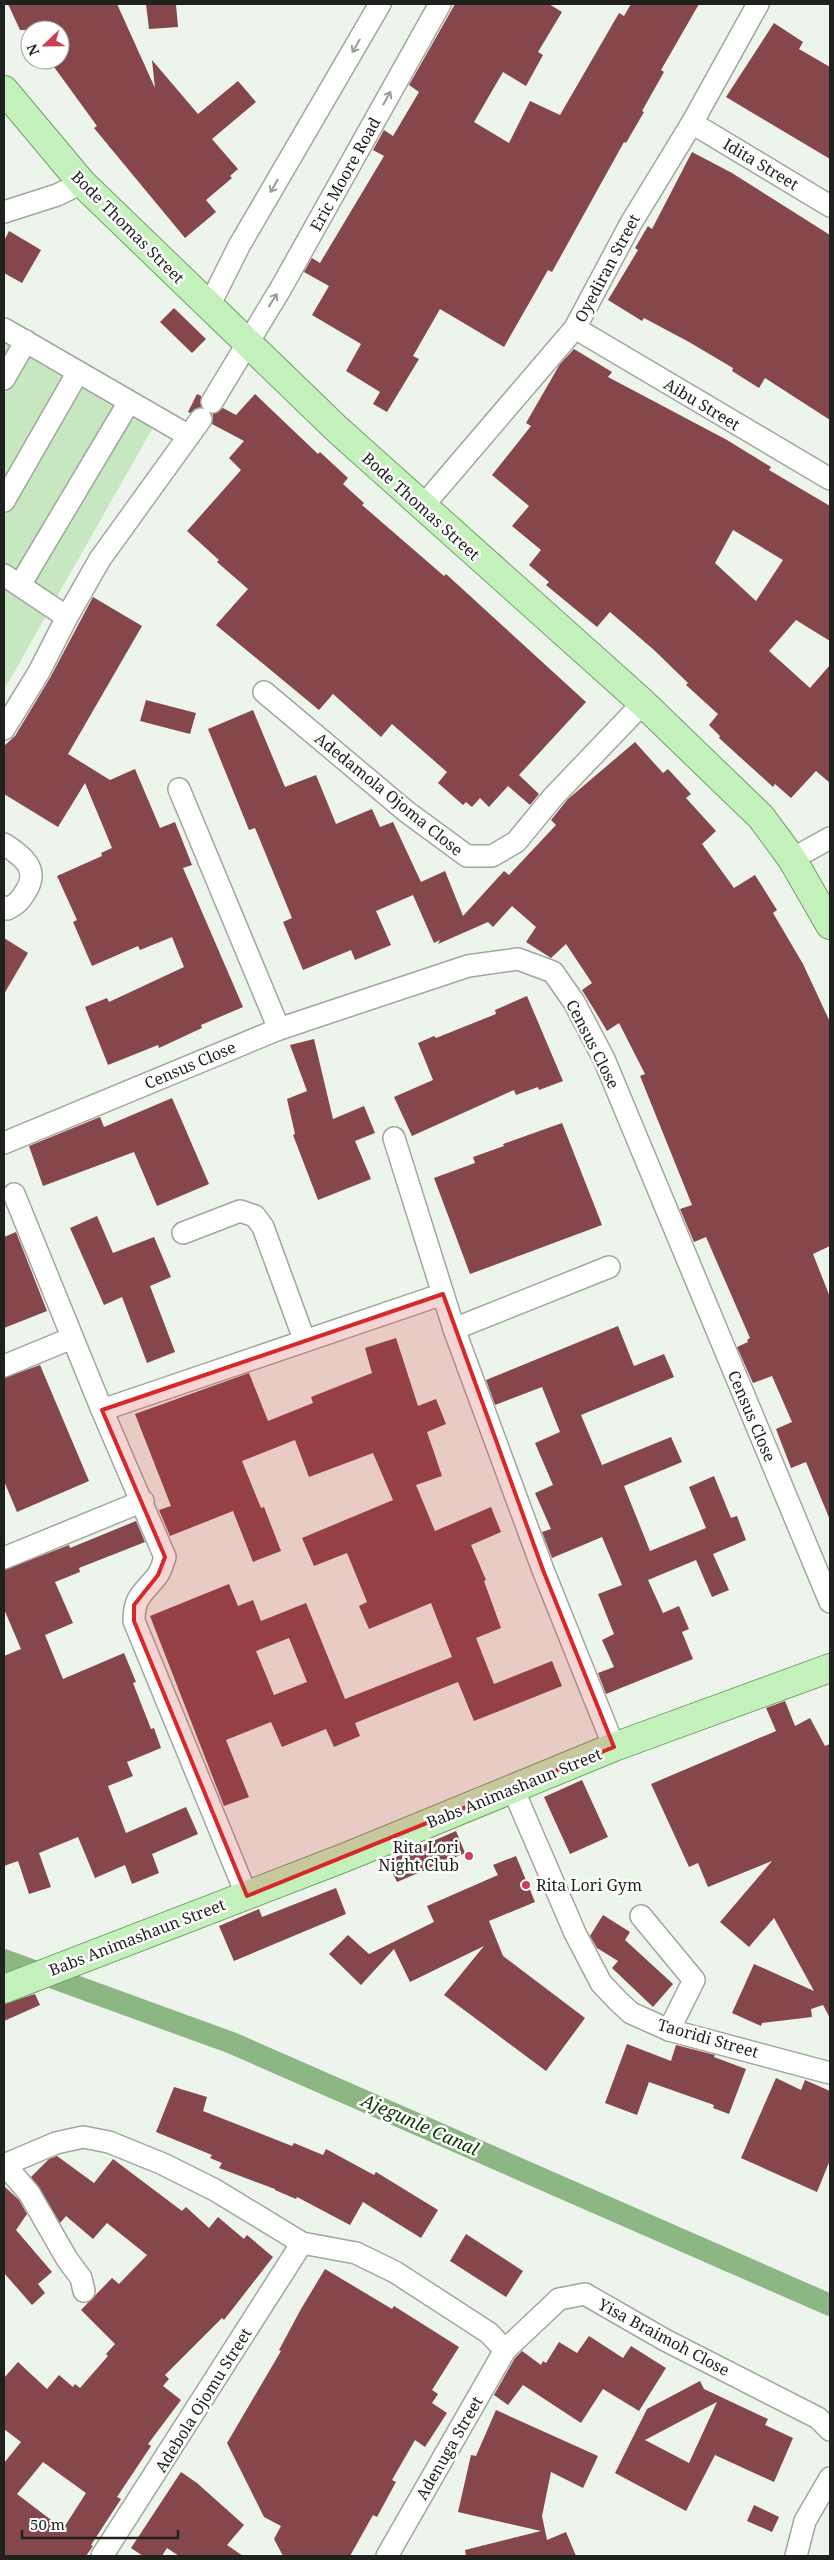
<svg xmlns="http://www.w3.org/2000/svg" width="834" height="2560" font-family="'Noto Serif',serif">
<style>
.green{fill:#c7e7c1}
.lines{fill:none;stroke-linecap:round;stroke-linejoin:round}
.canal{stroke:#8cb785;stroke-width:22}
.building{fill:#85474b;fill-rule:evenodd}
.minor-casing{stroke:#a0a79f;stroke-width:24}
.major-casing{stroke:#70a167;stroke-width:30}
.minor{stroke:#fff;stroke-width:21}
.major{stroke:#c4f0bb;stroke-width:28}
.oneway{stroke:#9a9b9a}
.marked{fill:#d62828;fill-opacity:0.2;stroke:#d62828;stroke-width:4;stroke-linejoin:round}
.poi-dot{fill:#cd3d53;stroke:#fff;stroke-width:2}
.labels{text-anchor:middle;stroke-width:5;stroke-linejoin:round;paint-order:stroke}
.street-label{font-size:16px;fill:#1f211e;stroke:#fff}
.poi-label{font-size:16px;fill:#1f211e;stroke:#fff;text-anchor:end}
.water-label{font-size:18px;font-style:italic;fill:#0a3502;stroke:#fff}
</style>
<rect width="100%" height="100%" fill="#ecf4eb"/>
<polygon class="green" points="4,320 163,410 4,690"/>
<g class="lines">
<polyline class="canal" points="4,1960 232,2043 830,2305"/>
</g>
<g class="building">
<polygon points="8,4 117,4 155,88 152,60 198,114 238,81 256,102 212,139 238,169 230,176 232,178 206,200 216,212 185,238 94,128 97,126 49,60 60,60 60,30 20,30"/>
<polygon points="146,4 176,5 178,27 149,29"/>
<polygon points="455,4 549,4 562,12 538,52 543,55 526,86 503,72 474,122 509,143 530,101 560,115 619,13 624,16 631,4 699,4 661,70 664,72 642,111 644,112 626,143 624,142 552,272 548,270 504,347 440,309 413,356 419,359 387,412 373,404 380,392 346,371 361,344 312,315 329,286 304,272 312,258 320,263 384,156 373,150 384,130 393,136 419,92 409,85"/>
<polygon points="774,23 803,42 799,49 830,67 830,159 726,97"/>
<polygon points="692,152 732,173 830,235 830,420 765,378 759,388 732,371 733,368 689,342 644,318 642,321 608,300 638,250 635,248 648,226 652,229"/>
<polygon points="9,231 41,250 22,283 4,273 4,241"/>
<polygon points="174,308 206,339 192,353 160,322"/>
<path d="M 574,349 L 612,372 L 608,377 L 727,440 L 771,467 L 769,470 L 830,506 L 830,641 L 796,620 L 769,651 L 810,688 L 830,665 L 830,783 L 816,771 L 791,798 L 775,784 L 773,787 L 719,738 L 720,736 L 709,725 L 718,714 L 686,685 L 688,683 L 654,650 L 610,612 L 597,627 L 546,585 L 549,582 L 529,565 L 541,550 L 512,526 L 529,506 L 492,475 L 531,426 L 526,423 L 560,364 ZM 733,530 L 783,560 L 756,601 L 715,563 Z"/>
<polygon points="197,394 201,396 201,407 190,413 188,412"/>
<polygon points="255,394 318,454 320,452 348,478 343,484 364,503 362,505 444,576 446,574 586,702 519,775 539,794 530,805 508,786 489,807 480,798 472,807 466,802 463,805 438,783 447,772 392,724 381,737 333,694 319,710 216,625 248,589 217,562 219,560 187,531 241,470 229,458 244,441 212,424 213,414 223,408 236,415"/>
<polygon points="93,597 142,626 68,754 110,780 135,769 160,828 175,822 192,865 183,868 243,1007 201,1025 202,1028 159,1048 158,1045 108,1065 85,1007 107,998 109,1002 184,967 172,937 140,950 138,946 92,966 73,922 77,920 57,876 102,856 101,853 112,848 85,783 58,827 4,794 4,746 15,736 50,678"/>
<polygon points="146,700 196,713 190,734 140,721"/>
<polygon points="253,710 285,787 316,775 336,824 372,809 380,827 393,822 421,882 445,871 463,916 504,871 509,875 556,825 551,820 568,799 635,742 663,773 668,769 691,794 686,798 716,831 702,844 734,888 755,875 777,910 773,913 803,964 830,1022 830,1246 813,1254 830,1297 830,1520 806,1462 791,1468 776,1429 792,1422 772,1376 753,1383 737,1347 748,1342 747,1340 750,1338 706,1237 694,1242 680,1209 692,1205 640,1076 645,1074 619,1023 607,1031 595,1011 582,990 592,983 566,944 551,958 526,942 536,927 512,906 493,927 488,922 438,944 440,940 434,943 413,895 376,911 391,945 355,960 351,950 303,970 283,922 292,918 255,828 249,830 208,729"/>
<polygon points="4,938 28,953 4,994"/>
<polygon points="527,996 563,1081 539,1090 538,1087 516,1095 514,1090 412,1136 394,1097 433,1080 418,1043 434,1036 436,1038 496,1014 495,1010"/>
<polygon points="314,1039 333,1119 364,1106 375,1133 355,1141 371,1179 318,1200 293,1135 295,1134 287,1099 307,1091 290,1045"/>
<polygon points="172,1098 209,1184 157,1206 134,1152 43,1186 29,1146 100,1117 104,1127"/>
<polygon points="562,1123 602,1225 470,1274 434,1178 475,1163 473,1157 504,1146 503,1144"/>
<polygon points="97,1216 113,1253 154,1237 171,1277 150,1286 175,1352 147,1363 122,1297 104,1305 70,1228"/>
<polygon points="16,1232 47,1311 4,1328 4,1237"/>
<polygon points="618,1326 634,1366 664,1354 674,1377 581,1415 602,1465 671,1437 682,1462 624,1486 650,1551 706,1528 689,1487 714,1476 731,1518 737,1516 746,1540 713,1554 729,1590 712,1597 696,1560 648,1580 663,1613 679,1606 689,1629 682,1632 693,1659 606,1694 598,1673 614,1667 602,1640 614,1634 598,1594 622,1585 602,1537 552,1558 542,1532 551,1529 535,1493 553,1485 535,1443 560,1432 542,1387 495,1405 486,1380"/>
<path d="M 396,1338 L 418,1406 L 436,1399 L 446,1424 L 427,1432 L 442,1476 L 416,1485 L 435,1531 L 491,1507 L 501,1532 L 471,1545 L 486,1580 L 484,1581 L 501,1628 L 476,1638 L 494,1684 L 552,1661 L 562,1686 L 474,1721 L 458,1682 L 355,1723 L 360,1736 L 334,1747 L 326,1729 L 282,1747 L 271,1722 L 226,1740 L 249,1797 L 224,1806 L 150,1616 L 229,1584 L 238,1606 L 253,1600 L 261,1621 L 306,1603 L 345,1699 L 452,1657 L 431,1603 L 369,1629 L 359,1606 L 367,1602 L 347,1553 L 314,1566 L 302,1538 L 393,1500 L 373,1453 L 309,1477 L 295,1440 L 242,1461 L 261,1508 L 264,1507 L 281,1551 L 253,1562 L 233,1511 L 170,1536 L 159,1510 L 171,1506 L 135,1414 L 249,1373 L 268,1421 L 313,1403 L 311,1397 L 372,1373 L 365,1348 ZM 289,1638 L 307,1682 L 274,1695 L 256,1651 Z"/>
<polygon points="40,1365 89,1481 17,1512 4,1481 4,1378"/>
<polygon points="136,1521 145,1542 79,1568 80,1572 55,1582 73,1623 45,1635 63,1679 124,1653 136,1682 133,1683 151,1729 154,1728 161,1748 127,1762 133,1776 108,1786 126,1833 186,1807 198,1834 152,1854 159,1873 132,1884 125,1865 95,1878 78,1837 39,1853 51,1887 29,1894 18,1861 4,1866 4,1656 21,1649 4,1609 4,1570 69,1545 70,1548"/>
<polygon points="785,1701 795,1726 810,1718 825,1746 830,1744 830,2018 823,2005 811,2009 812,2017 762,2023 761,2026 732,2013 754,1964 814,1991 774,1918 749,1947 720,1922 772,1861 708,1887 698,1863 689,1867 651,1784 776,1731 766,1708"/>
<polygon points="582,1780 608,1837 570,1854 544,1797"/>
<polygon points="456,1831 465,1853 397,1882 387,1861"/>
<polygon points="516,1856 535,1902 489,1921 503,1956 585,2018 546,2071 444,1995 484,1946 410,1982 394,1949 361,1985 329,1954 348,1935 369,1954 434,1922 427,1906 498,1875 493,1865"/>
<polygon points="336,1888 346,1914 234,1961 219,1926 259,1909 262,1917"/>
<polygon points="603,1915 630,1932 625,1940 673,1984 653,2007 612,1968 618,1961 597,1948 590,1936"/>
<polygon points="35,1994 40,2005 4,2021 4,2004"/>
<polygon points="627,2044 671,2061 676,2045 715,2055 714,2057 746,2069 729,2114 713,2108 714,2105 649,2082 637,2115 605,2103"/>
<polygon points="776,2078 801,2090 805,2080 830,2091 830,2160 817,2192 741,2158"/>
<polygon points="174,2087 207,2097 203,2111 292,2146 294,2143 323,2155 326,2149 374,2175 376,2172 438,2210 421,2238 363,2202 350,2225 297,2197 296,2199 275,2190 275,2189 219,2168 222,2163 210,2158 212,2155 156,2132"/>
<path d="M 57,2156 L 94,2183 L 113,2159 L 182,2211 L 186,2207 L 209,2228 L 218,2217 L 244,2239 L 247,2235 L 273,2257 L 224,2320 L 222,2318 L 165,2375 L 169,2379 L 163,2386 L 181,2400 L 148,2444 L 151,2446 L 117,2497 L 121,2499 L 91,2545 L 93,2546 L 86,2556 L 4,2556 L 4,2463 L 21,2442 L 4,2429 L 4,2378 L 18,2362 L 47,2389 L 59,2375 L 73,2387 L 75,2384 L 80,2388 L 108,2356 L 106,2354 L 115,2344 L 81,2310 L 112,2278 L 119,2284 L 147,2255 L 107,2223 L 93,2239 L 66,2216 L 60,2223 L 31,2177 L 49,2159 ZM 43,2462 L 86,2493 L 63,2529 L 17,2494 Z"/>
<polygon points="4,2186 19,2200 27,2214 16,2230 52,2272 38,2284 45,2293 32,2305 4,2273"/>
<polygon points="466,2234 523,2271 506,2297 450,2261"/>
<polygon points="325,2269 392,2309 394,2306 459,2347 432,2390 438,2394 432,2403 447,2413 425,2447 415,2440 392,2480 396,2482 377,2517 373,2515 350,2556 283,2556 274,2539 281,2526 264,2517 227,2443 281,2351 279,2350 301,2309"/>
<polygon points="589,2336 623,2358 631,2346 666,2368 639,2411 603,2389 581,2423 523,2385 508,2405 494,2395 515,2358 522,2351 541,2365 543,2361 546,2363 559,2342 577,2353"/>
<path d="M 700,2381 L 704,2389 L 768,2419 L 765,2425 L 793,2438 L 774,2482 L 715,2455 L 686,2511 L 615,2473 L 647,2409 ZM 717,2402 L 689,2463 L 645,2440 Z"/>
<polygon points="496,2410 598,2456 583,2488 551,2472 542,2516 547,2540 566,2532 576,2556 466,2556 465,2550 541,2531 458,2512 471,2455 476,2456"/>
<polygon points="181,2472 197,2483 244,2525 227,2545 243,2556 179,2556 167,2548 162,2556 143,2556 131,2548"/>
<polygon points="754,2505 779,2517 772,2532 747,2521"/>
</g>
<g class="lines">
<defs>
<g id="minor">
<polyline points="692,123 830,206"/>
<polyline points="4,212 57,195 82,183"/>
<polyline points="209,306 239,246 380,4"/>
<polyline points="575,328 830,479"/>
<polyline points="4,329 189,436"/>
<polyline points="4,379 26,341"/>
<polyline points="212,402 281,288 440,4"/>
<polyline points="4,501 78,372"/>
<polyline points="422,507 575,328 631,223 692,123 758,4"/>
<polyline points="4,575 67,617"/>
<polyline points="20,585 129,402"/>
<polyline points="264,692 407,812 467,856 492,856 516,842 553,797 643,703"/>
<polyline points="4,729 39,672 67,617 100,559 201,419"/>
<polyline points="179,789 279,1029"/>
<path d="M 4,844 C 22,856 40,868 26,891 C 20,901 17,904 7,909 L 4,907"/>
<polyline points="792,859 830,838"/>
<polyline points="394,1138 454,1329 543,1570 614,1747"/>
<polyline points="4,1143 279,1029 468,966 518,959 553,972 574,1002 604,1059 830,1602"/>
<path d="M 14,1194 L 102,1410 L 165,1557 C 163,1563 161,1571 157,1576 C 143,1594 134,1596 134,1621 L 247,1896"/>
<polyline points="183,1233 240,1211 255,1216 263,1227 304,1339"/>
<polyline points="454,1329 609,1267"/>
<polyline points="4,1366 72,1338"/>
<polyline points="102,1410 443,1294"/>
<polyline points="4,1558 143,1501"/>
<polyline points="513,1789 575,1933 601,1983 618,2001 631,2013 669,2030 830,2073"/>
<polyline points="641,1916 694,1980 669,2030"/>
<polyline points="4,2165 56,2143 83,2137 109,2142 163,2164 215,2190 302,2243 356,2253 395,2272 489,2333 505,2350"/>
<polyline points="5,2165 29,2193 67,2259 81,2278 84,2291"/>
<polyline points="102,2556 302,2243"/>
<polyline points="387,2556 505,2350 559,2299 585,2294 665,2340 818,2418 830,2430"/>
<polyline points="796,2556 805,2521 830,2478"/>
</g>
<g id="major">
<polyline points="4,90 82,183 338,430 643,703 761,817 792,859 830,925"/>
<polyline points="4,1989 346,1857 614,1747 830,1668"/>
</g>
</defs>
<use href="#minor" class="minor-casing"/>
<use href="#major" class="major-casing"/>
<use href="#minor" class="minor"/>
<use href="#major" class="major"/>
</g>
<defs><path id="oneway-shaft" d="M-6 0H5M1.5-3L5.5 0L1.5 3" fill="none" stroke-width="1.6" stroke-linecap="round" stroke-linejoin="round" transform="scale(1.25)"/></defs>
<g class="oneway">
<use href="#oneway-shaft" transform="translate(356 46) rotate(120)"/>
<use href="#oneway-shaft" transform="translate(387 98) rotate(-61)"/>
<use href="#oneway-shaft" transform="translate(274 186) rotate(120)"/>
<use href="#oneway-shaft" transform="translate(273 300) rotate(-58)"/>
</g>
<path class="marked" d="M 443,1294 L 543,1570 L 614,1747 L 247,1896 L 134,1621 L 134,1605 L 158,1575 L 165,1557 L 102,1410 Z"/>
<g class="poi-dot">
<circle cx="469" cy="1856" r="5"/>
<circle cx="526" cy="1885" r="5"/>
</g>
<g class="labels">
<g class="street-label">
<text transform="translate(761 164) rotate(31)" y="6">Idita Street</text>
<text transform="translate(345 174) rotate(-61)" y="6">Eric Moore Road</text>
<text transform="translate(128 227) rotate(45)" y="6">Bode Thomas Street</text>
<text transform="translate(607 268) rotate(-62)" y="6">Oyediran Street</text>
<text transform="translate(702 404) rotate(31)" y="6">Aibu Street</text>
<text transform="translate(421 506) rotate(42)" y="6">Bode Thomas Street</text>
<text transform="translate(389 794) rotate(39)" y="6">Adedamola Ojoma Close</text>
<text transform="translate(593 1044) rotate(63)" y="6">Census Close</text>
<text transform="translate(190 1065) rotate(-23)" y="6">Census Close</text>
<text transform="translate(752 1416) rotate(67)" y="6">Census Close</text>
<text transform="translate(514 1788) rotate(-22)" y="6">Babs Animashaun Street</text>
<text transform="translate(137 1937) rotate(-21)" y="6">Babs Animashaun Street</text>
<text transform="translate(708 2038) rotate(16)" y="6">Taoridi Street</text>
<text transform="translate(664 2337) rotate(28)" y="6">Yisa Braimoh Close</text>
<text transform="translate(203 2400) rotate(-58)" y="6">Adebola Ojomu Street</text>
<text transform="translate(449 2448) rotate(-60)" y="6">Adenuga Street</text>
</g>
<g class="poi-label">
<text x="459" y="1853">Rita Lori<tspan x="459" dy="18">Night Club</tspan></text>
<text x="536" y="1891" text-anchor="start">Rita Lori Gym</text>
</g>
<g class="water-label">
<text transform="translate(420 2125) rotate(24)" y="6">Ajegunle Canal</text>
</g>
</g>
<rect width="834" height="2560" fill="none" stroke="#1f211e" stroke-width="10"/>
<g transform="translate(45 45) rotate(248)"><circle r="24" fill="#ffffff" stroke="#a5a6a5"/>
<path d="M0-4L9 19L0 12L-9 19Z" fill="#cd3d53"/>
<text y="-8" font-size="14" font-weight="bold" text-anchor="middle" fill="#1f211e">N</text>
</g>
<path d="M22 2530v8h156v-8" fill="none" stroke="#1f211e" stroke-width="2.5"/>
<text x="30" y="2530" font-size="15" fill="#1f211e" stroke="#ffffff" stroke-width="4" paint-order="stroke">50 m</text>
</svg>
